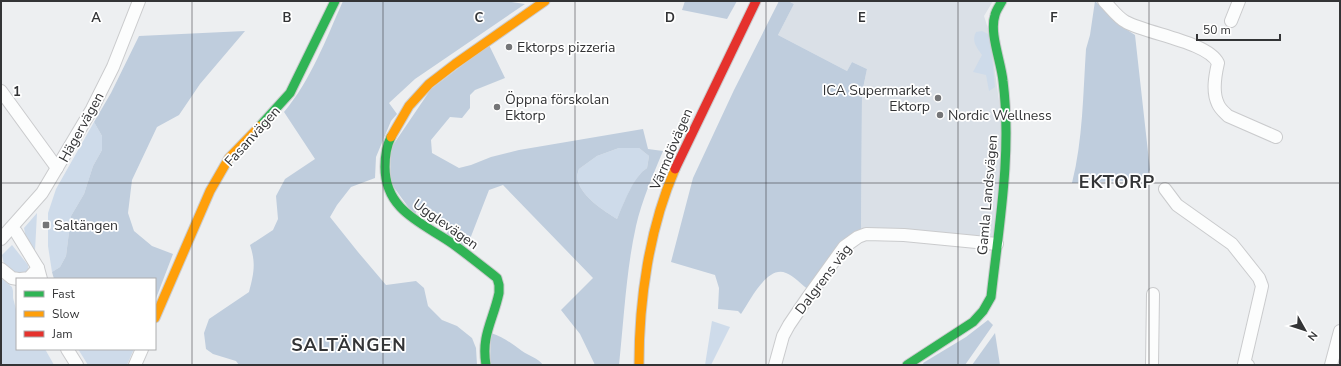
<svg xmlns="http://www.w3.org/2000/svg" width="1341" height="366" font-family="'Nunito Sans',sans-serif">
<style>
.built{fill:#dae0e7}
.green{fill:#cedbea}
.forest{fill:#bfcddd;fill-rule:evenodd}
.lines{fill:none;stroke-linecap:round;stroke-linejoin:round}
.street-casing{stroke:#cacbcd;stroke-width:14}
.fast-casing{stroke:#cacbcd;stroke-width:11}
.slow-casing{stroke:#cacbcd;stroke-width:11}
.jam-casing{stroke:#cacbcd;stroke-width:11}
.street{stroke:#fcfdfd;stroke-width:12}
.fast{stroke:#30b455;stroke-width:9}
.slow{stroke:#ff9f0a;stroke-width:9}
.jam{stroke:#e5322d;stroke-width:9}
.grid{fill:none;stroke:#333436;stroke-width:1;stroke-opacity:0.55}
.poi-dot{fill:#747577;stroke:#fff;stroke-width:1.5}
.labels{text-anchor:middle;stroke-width:3.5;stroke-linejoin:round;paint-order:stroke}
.poi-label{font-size:14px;fill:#333436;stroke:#fff;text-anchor:start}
.street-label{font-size:14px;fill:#333436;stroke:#fff}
.district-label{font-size:18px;font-weight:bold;letter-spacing:1px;fill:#333436;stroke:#fff}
.grid-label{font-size:13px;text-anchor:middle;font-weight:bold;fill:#333436;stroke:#fff;stroke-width:3.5;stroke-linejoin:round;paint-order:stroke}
</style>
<rect width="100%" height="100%" fill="#edeff1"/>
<polygon class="built" points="788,1 993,1 984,16 990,35 1003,130 995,241 861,229 862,93 867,69 852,62 847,71 778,35 794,4"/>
<g class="green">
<path d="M 982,31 L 990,35 L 995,87 L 989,91 L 986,75 L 973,72 L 982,55 C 977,48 971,41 976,32 Z"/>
<polygon points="94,122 102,136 102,150 93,166 84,194 71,216 66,256 60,267 52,272 48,246 48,213 56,189"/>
<path d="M 619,148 L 639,148 L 649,156 L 647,168 C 633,177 624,204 617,219 C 603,210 583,198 578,181 C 576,178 578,173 579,169 L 597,156 Z"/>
<polygon points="37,213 35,251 22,235 25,233 24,228"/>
<polygon points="12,245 28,265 29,271 27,274 16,274 4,264 2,255"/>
<polygon points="1,278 12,287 13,291 13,298 17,313 17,349 45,349 54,365 1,365"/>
<polygon points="712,321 730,327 711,365 705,365"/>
<polygon points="78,349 134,349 127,365 88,365"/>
</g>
<g class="forest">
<path d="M 343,1 L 505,1 L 525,4 L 415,79 L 389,103 L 397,114 L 391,121 L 376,157 L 375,178 L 351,187 L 337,205 L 330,217 L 358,252 L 386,285 L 416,281 L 424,288 L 428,306 L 442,320 L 457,326 L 472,338 L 476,348 L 477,365 L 239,365 L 236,361 L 213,354 L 206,349 L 204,333 L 209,319 L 249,292 C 254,273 256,263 250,245 L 273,230 L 278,219 L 276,196 L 285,179 L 315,159 L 284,112 C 311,80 326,39 343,1 Z"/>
<polygon points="685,1 737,1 727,19 682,10"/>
<path d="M 779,1 L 788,1 L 794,4 L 778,35 L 847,71 L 852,62 L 867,69 L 862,93 L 861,229 L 809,290 C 803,286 793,275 786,273 C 767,265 750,301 741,314 L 738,311 L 718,309 L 719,288 L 715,275 L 671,262 L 693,178 L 734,90 Z"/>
<path d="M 1095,1 L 1118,24 L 1135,35 L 1150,170 L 1144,180 L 1072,183 C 1083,140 1083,93 1086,49 L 1090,35 Z"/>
<polygon points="245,31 200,84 179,115 157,127 132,180 128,213 134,231 152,246 173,254 155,301 155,279 54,279 52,272 60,267 66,256 71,216 84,194 93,166 102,150 102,136 94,122 111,93 139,36"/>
<path d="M 489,45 L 505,78 L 475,90 L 470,95 L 470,108 L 462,118 L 450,117 L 431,140 L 432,153 L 459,168 L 471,165 L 491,157 L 519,150 L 643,129 L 648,149 L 663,151 C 653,175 642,200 636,226 C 626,271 624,319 619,365 L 595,365 L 580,334 L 561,310 L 593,278 L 503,185 L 489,190 L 470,239 L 463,248 L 445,236 L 451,227 L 420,207 L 414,215 L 390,182 L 391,148 L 431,89 ZM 619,148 L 639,148 L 649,156 L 647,168 C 633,177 624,203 617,219 C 603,210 583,198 578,181 C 576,178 578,172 579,169 L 597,156 Z"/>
<polygon points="988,320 993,325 965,365 924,365 923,363 966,337"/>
<path d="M 491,333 C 504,337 512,344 522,351 C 529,356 538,358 543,365 L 490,365 Z"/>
<polygon points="995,333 1000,365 972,365"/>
</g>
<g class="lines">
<defs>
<g id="street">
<path d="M 1104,1 C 1111,8 1118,18 1126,22 C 1148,34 1208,42 1218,63 C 1215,76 1212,92 1218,104 C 1220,109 1225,113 1228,116 L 1276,137"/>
<polyline points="1231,21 1239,1"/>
<polyline points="1,91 57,168"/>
<polyline points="1165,189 1177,205 1232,244 1259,278 1262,286 1260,295 1244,364 1248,365"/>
<polyline points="11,228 16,232 38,268 41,279"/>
<polyline points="1,239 42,193 92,109 113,67 139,1"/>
<polyline points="1,269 12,278 18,279"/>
<polyline points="21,279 29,278 38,268"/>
<polyline points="67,349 77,365"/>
<polyline points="135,365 142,349"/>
<polyline points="775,365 783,336 789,325 808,297 844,247 858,237 866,234 904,235 997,244"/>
<polyline points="1152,365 1153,294"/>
<polyline points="1331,365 1340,331"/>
</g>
<g id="fast">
<polyline points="260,126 290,93 335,1"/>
<path d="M 391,137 C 386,147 385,156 385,167 C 385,211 423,223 453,244 C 468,255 483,267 497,278 L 499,285 L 499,293 C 493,321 481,335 486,365"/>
<path d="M 907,365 L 973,322 L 983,311 L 991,297 C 999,225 1012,153 1003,81 C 1001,61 989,33 995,15 C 996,10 1000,5 1002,1"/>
</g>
<g id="slow">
<polyline points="391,137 409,106 429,84 455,64 545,1"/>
<polyline points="155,318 210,191 229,158 260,126"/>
<path d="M 639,365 C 639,300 649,229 675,169"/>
</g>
<polyline id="jam" points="675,169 756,1"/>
</defs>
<use href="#street" class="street-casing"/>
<use href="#fast" class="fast-casing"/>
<use href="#slow" class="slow-casing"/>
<use href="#jam" class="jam-casing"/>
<use href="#street" class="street"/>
<use href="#fast" class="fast"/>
<use href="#slow" class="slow"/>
<use href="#jam" class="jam"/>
</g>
<path class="grid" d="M 192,1 L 192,365M 383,1 L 383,365M 575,1 L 575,365M 766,1 L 766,365M 958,1 L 958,365M 1149,1 L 1149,365M 1,183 L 1340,183"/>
<g class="poi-dot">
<circle cx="509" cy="47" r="4"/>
<circle cx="938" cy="98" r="4"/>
<circle cx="497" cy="107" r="4"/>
<circle cx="940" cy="115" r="4"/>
<rect x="42" y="221" width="8" height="8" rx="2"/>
</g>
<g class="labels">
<g class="poi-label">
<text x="517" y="52">Ektorps pizzeria</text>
<text x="930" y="95" text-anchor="end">ICA Supermarket<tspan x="930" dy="16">Ektorp</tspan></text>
<text x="505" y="104">Öppna förskolan<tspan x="505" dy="16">Ektorp</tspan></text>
<text x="948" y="120">Nordic Wellness</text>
<text x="54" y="230">Saltängen</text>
</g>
<g class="street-label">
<text transform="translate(81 127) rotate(-61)" y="5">Hägervägen</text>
<text transform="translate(252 136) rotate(-48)" y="5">Fasanvägen</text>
<text transform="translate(671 149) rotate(-67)" y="5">Värmdövägen</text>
<text transform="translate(987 195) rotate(-85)" y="5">Gamla Landsvägen</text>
<text transform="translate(446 224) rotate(35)" y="5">Ugglevägen</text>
<text transform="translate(823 279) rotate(-53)" y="5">Dalgrens väg</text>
</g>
<g class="district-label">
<text x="1117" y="188">EKTORP</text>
<text x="349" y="351">SALTÄNGEN</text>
</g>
</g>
<g class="grid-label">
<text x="96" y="22">A</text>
<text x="287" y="22">B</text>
<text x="479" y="22">C</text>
<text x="670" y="22">D</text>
<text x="862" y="22">E</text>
<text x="1054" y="22">F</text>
<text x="17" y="96">1</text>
</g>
<rect width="1341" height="366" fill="none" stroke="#333436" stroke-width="4"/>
<rect x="16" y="278" width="140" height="72" fill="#ffffff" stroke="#adaeaf"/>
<rect x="24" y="291" width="20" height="6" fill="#30b455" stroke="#adaeaf"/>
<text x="52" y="298" font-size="12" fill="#333436">Fast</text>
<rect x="24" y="311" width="20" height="6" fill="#ff9f0a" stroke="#adaeaf"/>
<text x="52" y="318" font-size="12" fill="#333436">Slow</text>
<rect x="24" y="331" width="20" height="6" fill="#e5322d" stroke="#adaeaf"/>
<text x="52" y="338" font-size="12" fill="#333436">Jam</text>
<g transform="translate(1305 330) rotate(129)" stroke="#ffffff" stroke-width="3" paint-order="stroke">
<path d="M0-3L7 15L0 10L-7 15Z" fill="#333436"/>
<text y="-6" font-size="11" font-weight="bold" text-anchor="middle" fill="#333436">N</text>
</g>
<path d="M1197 34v6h83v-6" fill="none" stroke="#333436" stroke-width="2"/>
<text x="1203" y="34" font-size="12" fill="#333436" stroke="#ffffff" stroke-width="3" paint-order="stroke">50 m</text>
</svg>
